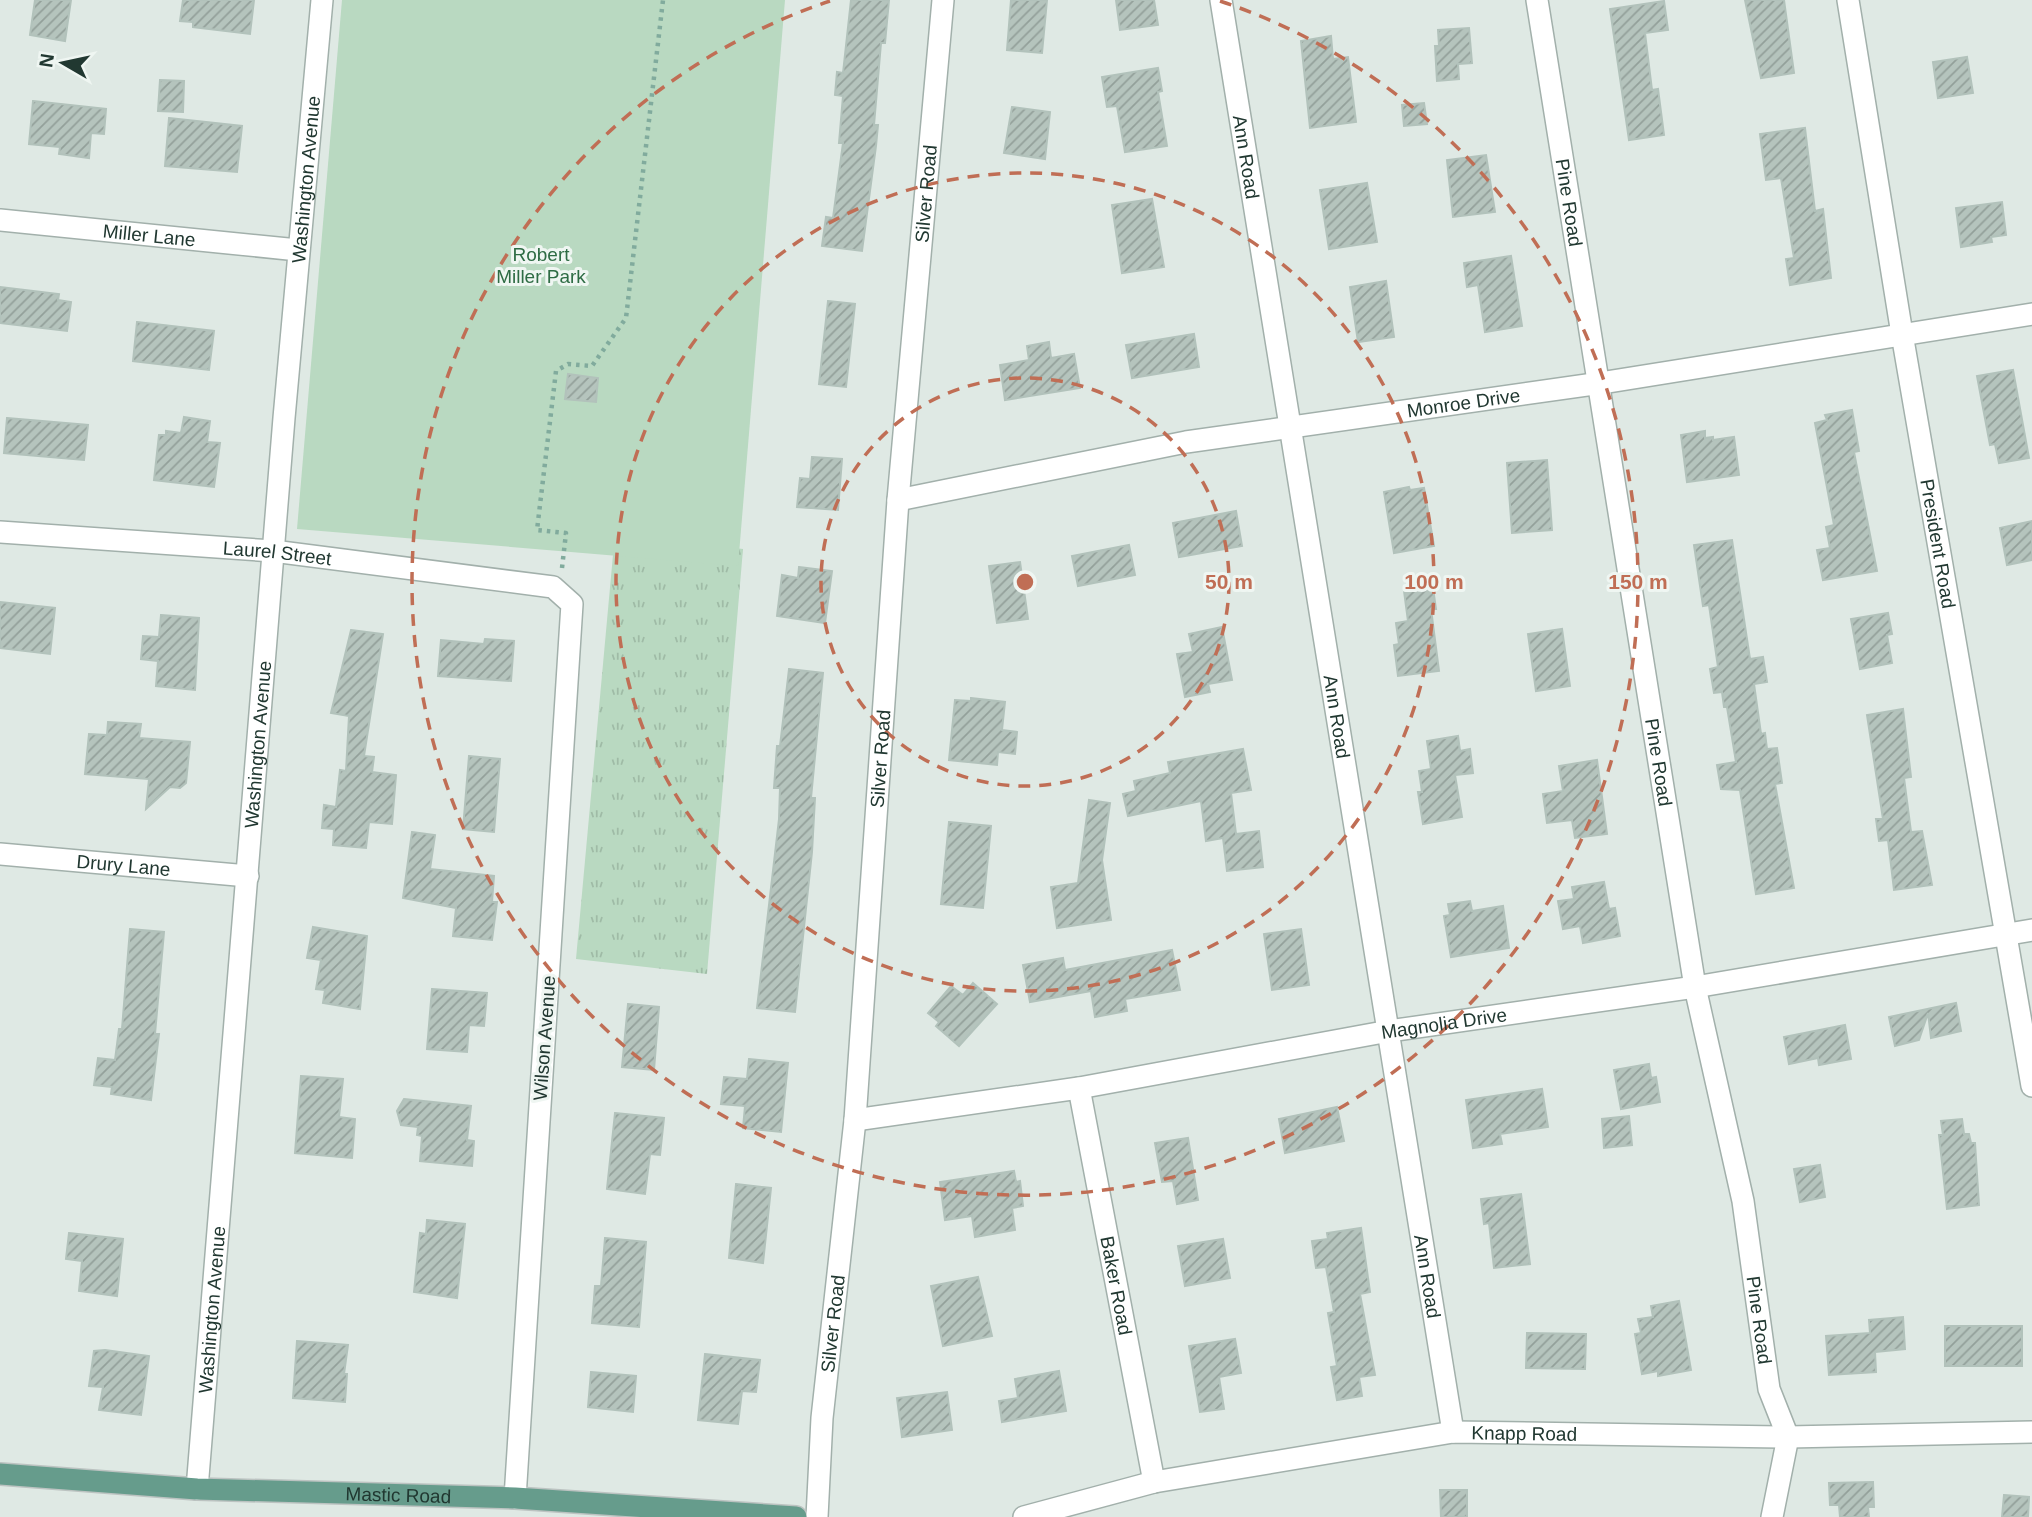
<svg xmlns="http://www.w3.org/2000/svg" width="2032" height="1517" font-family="Arial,sans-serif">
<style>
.grass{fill:url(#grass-tufts)}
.park{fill:#b9d9c1}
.building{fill:url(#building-hatch);stroke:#b2c2bb;stroke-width:2}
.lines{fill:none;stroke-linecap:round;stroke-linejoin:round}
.minor-casing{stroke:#a2b0ab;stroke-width:24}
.major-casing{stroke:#bcc3c1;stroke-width:24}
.path{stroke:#81ab9d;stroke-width:4.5;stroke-dasharray:3.5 5;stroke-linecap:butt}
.minor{stroke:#fff;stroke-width:21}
.major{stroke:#669c8c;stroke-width:21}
.ring{fill:none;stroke:#c06e55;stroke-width:3.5;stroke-dasharray:12 9}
.labels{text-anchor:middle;stroke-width:6;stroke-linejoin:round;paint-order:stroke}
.street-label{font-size:19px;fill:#213831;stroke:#eff6f2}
.park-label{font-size:19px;fill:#2e6c44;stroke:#eff6f2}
.centre{fill:#c06e55;stroke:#eff6f2;stroke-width:3.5}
.ring-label{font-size:21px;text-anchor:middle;font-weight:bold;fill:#c06e55;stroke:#eff6f2;stroke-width:6;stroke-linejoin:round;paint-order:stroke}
</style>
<defs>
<pattern id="grass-tufts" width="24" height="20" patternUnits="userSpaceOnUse" patternTransform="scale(1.75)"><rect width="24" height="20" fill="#b9d9c1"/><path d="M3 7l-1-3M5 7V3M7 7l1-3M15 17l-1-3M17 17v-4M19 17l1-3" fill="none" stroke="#9fbba6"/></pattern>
<pattern id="building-hatch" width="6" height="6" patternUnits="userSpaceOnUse" patternTransform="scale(1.75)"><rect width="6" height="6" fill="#b5c4bd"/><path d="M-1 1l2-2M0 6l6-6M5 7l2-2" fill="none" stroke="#93a09a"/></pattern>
</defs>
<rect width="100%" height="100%" fill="#dfe9e4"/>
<path class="grass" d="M 615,533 L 743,549 L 707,974 L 576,959 Z"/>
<path class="park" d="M 342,0 L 785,0 L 738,566 L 297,529 Z"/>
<path class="building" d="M 35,0 L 71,0 L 65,41 L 30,35 Z
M 183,0 L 254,0 L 250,34 L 193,27 L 193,22 L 180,21 Z
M 851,0 L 889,0 L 885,43 L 881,43 L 874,125 L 878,125 L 876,146 L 862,251 L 822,246 L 826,217 L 833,218 L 843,143 L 839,143 L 843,96 L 835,95 L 837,72 L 843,73 Z
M 1011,0 L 1047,0 L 1042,53 L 1007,50 Z
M 1116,0 L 1154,0 L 1158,25 L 1120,30 Z
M 1745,0 L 1784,0 L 1794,73 L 1761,78 Z
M 1664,1 L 1668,30 L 1645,33 L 1652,90 L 1658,89 L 1664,135 L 1629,140 L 1610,9 Z
M 1469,28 L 1472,63 L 1458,64 L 1459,79 L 1437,81 L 1435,46 L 1439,46 L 1438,30 Z
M 1331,36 L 1333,59 L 1348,57 L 1356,122 L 1310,128 L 1301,41 Z
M 1967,57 L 1973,93 L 1938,98 L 1933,62 Z
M 1158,68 L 1162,91 L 1158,92 L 1167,146 L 1125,152 L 1117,106 L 1107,107 L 1102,77 Z
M 160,80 L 184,81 L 183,112 L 158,111 Z
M 33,101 L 106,109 L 104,134 L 91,133 L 89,158 L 59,154 L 60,147 L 29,144 Z
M 1424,103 L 1427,124 L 1404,126 L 1402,105 Z
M 1012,107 L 1050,112 L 1045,159 L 1004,153 Z
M 169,118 L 242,126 L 237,172 L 165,166 Z
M 1805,128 L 1815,211 L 1823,209 L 1831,278 L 1790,285 L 1786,259 L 1794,258 L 1781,178 L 1766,180 L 1760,134 Z
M 1486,155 L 1495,212 L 1453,217 L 1447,160 Z
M 1367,183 L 1377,242 L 1329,249 L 1320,190 Z
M 1152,199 L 1164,267 L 1122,273 L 1112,205 Z
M 2002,202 L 2006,235 L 1991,237 L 1992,242 L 1961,247 L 1956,208 Z
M 1511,256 L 1522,326 L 1485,332 L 1478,285 L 1467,287 L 1464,263 Z
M 1386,281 L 1394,337 L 1358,342 L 1350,287 Z
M 0,287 L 59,294 L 58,300 L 71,302 L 67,331 L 0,323 Z
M 828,301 L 855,304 L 846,387 L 819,384 Z
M 137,322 L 214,331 L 209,370 L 133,361 Z
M 1194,334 L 1199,367 L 1132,378 L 1126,345 Z
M 1049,342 L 1051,358 L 1074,354 L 1080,388 L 1005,400 L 1000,365 L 1029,360 L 1027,346 Z
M 2013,370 L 2029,458 L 1999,463 L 1995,444 L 1990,445 L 1977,376 Z
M 568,374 L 598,378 L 596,402 L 565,399 Z
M 1852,410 L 1859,451 L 1854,452 L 1877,571 L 1823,580 L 1817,550 L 1830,548 L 1826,527 L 1834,525 L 1815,423 L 1827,420 L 1825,415 Z
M 184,417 L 210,421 L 207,442 L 220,443 L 214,487 L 154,480 L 159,435 L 166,435 L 166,431 L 181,433 Z
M 7,418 L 88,425 L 84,460 L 4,453 Z
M 1705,431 L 1705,438 L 1713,437 L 1713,440 L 1734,437 L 1739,475 L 1687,482 L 1681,435 Z
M 812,457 L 842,459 L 838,510 L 797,507 L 800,478 L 810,479 Z
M 1547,460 L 1552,530 L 1512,533 L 1507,463 Z
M 1409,487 L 1410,490 L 1424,488 L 1434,546 L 1394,553 L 1384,492 Z
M 1236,511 L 1242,546 L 1179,557 L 1173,523 Z
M 2032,521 L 2032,560 L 2007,565 L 2000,528 Z
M 1732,540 L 1750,659 L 1763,657 L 1767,682 L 1754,684 L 1761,734 L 1765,733 L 1767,749 L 1777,748 L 1782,783 L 1775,784 L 1794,888 L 1756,894 L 1740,790 L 1721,789 L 1717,765 L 1736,762 L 1727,707 L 1724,707 L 1722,692 L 1714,693 L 1710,669 L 1718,667 L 1709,605 L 1703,606 L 1694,545 Z
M 1129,545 L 1135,575 L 1078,586 L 1072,556 Z
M 1020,562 L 1028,619 L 997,623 L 989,566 Z
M 799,567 L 832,571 L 825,623 L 777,616 L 782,575 L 798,578 Z
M 1433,588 L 1436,609 L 1431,609 L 1439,671 L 1398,676 L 1394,645 L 1399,644 L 1396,623 L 1408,621 L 1404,591 Z
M 0,602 L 55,608 L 50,654 L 0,648 Z
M 1888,613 L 1892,634 L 1887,635 L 1892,663 L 1860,669 L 1851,619 Z
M 161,615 L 199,618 L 195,690 L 156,686 L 158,661 L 141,659 L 143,636 L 159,637 Z
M 1222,627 L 1232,680 L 1208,684 L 1210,692 L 1185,697 L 1177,654 L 1193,652 L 1189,634 Z
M 1562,629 L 1570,686 L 1536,691 L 1528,634 Z
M 351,630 L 383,634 L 364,756 L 374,757 L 372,772 L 396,775 L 392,824 L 369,822 L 366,848 L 333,845 L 334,829 L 322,828 L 324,805 L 336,807 L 340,770 L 346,771 L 349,716 L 331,713 Z
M 485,639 L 514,641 L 511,681 L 438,676 L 441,640 L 484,644 Z
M 789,669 L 823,673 L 811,798 L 815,798 L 812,852 L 795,1012 L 757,1008 L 779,819 L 780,788 L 774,788 L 777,746 L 780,746 Z
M 971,698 L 1005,702 L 1002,730 L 1017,732 L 1015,754 L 998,752 L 997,765 L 949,760 L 955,700 L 971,701 Z
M 1903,709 L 1911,777 L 1904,778 L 1911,832 L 1922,831 L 1932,885 L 1894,890 L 1888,840 L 1879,841 L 1876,819 L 1883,819 L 1867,715 Z
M 108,722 L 141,724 L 139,738 L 190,742 L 186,783 L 180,788 L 170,787 L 146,809 L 149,779 L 85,774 L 89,734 L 107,735 Z
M 1458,736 L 1460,751 L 1470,749 L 1473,773 L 1455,775 L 1462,817 L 1423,824 L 1418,792 L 1422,792 L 1419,771 L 1431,769 L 1427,741 Z
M 1243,749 L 1251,790 L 1231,793 L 1236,834 L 1259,831 L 1263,867 L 1227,871 L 1223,838 L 1206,841 L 1201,801 L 1128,816 L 1123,794 L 1136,791 L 1134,781 L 1170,773 L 1168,762 Z
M 469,756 L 500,759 L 494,832 L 463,829 Z
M 1597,760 L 1607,834 L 1575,838 L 1572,820 L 1547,823 L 1543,794 L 1563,791 L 1559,766 Z
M 1089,800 L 1110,803 L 1102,860 L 1111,920 L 1057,928 L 1051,887 L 1078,883 Z
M 949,822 L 991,826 L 983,908 L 941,904 Z
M 412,832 L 435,835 L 430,869 L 494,876 L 492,902 L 497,902 L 492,940 L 453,936 L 456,908 L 403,898 Z
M 1604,882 L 1609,909 L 1615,908 L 1620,936 L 1583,943 L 1580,926 L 1563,929 L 1558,901 L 1574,899 L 1572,887 Z
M 1470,901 L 1472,911 L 1503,906 L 1509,948 L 1451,957 L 1444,916 L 1450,915 L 1448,904 Z
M 313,927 L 367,936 L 360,1009 L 323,1003 L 325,990 L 316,989 L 321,960 L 307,958 Z
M 130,929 L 164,932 L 155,1034 L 159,1034 L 151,1100 L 111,1094 L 112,1087 L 94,1085 L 98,1058 L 115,1060 L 119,1029 L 122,1029 Z
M 1301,929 L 1309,985 L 1272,990 L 1264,934 Z
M 1172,950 L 1180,990 L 1125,999 L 1127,1011 L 1095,1017 L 1091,991 L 1030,1002 L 1023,965 L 1063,958 L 1065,970 Z
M 973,983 L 997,1004 L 959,1046 L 936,1026 L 939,1022 L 928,1013 L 951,986 L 963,995 Z
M 432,989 L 487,993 L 484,1026 L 469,1025 L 467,1052 L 427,1049 Z
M 1956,1003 L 1961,1031 L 1931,1038 L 1928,1013 L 1919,1040 L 1895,1046 L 1889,1017 Z
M 628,1004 L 659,1007 L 654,1070 L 622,1067 Z
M 1845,1025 L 1851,1059 L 1819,1065 L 1818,1058 L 1789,1064 L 1784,1037 Z
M 749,1059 L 788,1063 L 781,1132 L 743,1128 L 745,1106 L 721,1104 L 724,1077 L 747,1079 Z
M 1649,1064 L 1651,1078 L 1656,1077 L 1660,1102 L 1621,1109 L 1614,1070 Z
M 301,1076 L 343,1079 L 339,1117 L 355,1119 L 352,1158 L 295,1153 Z
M 1542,1089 L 1548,1127 L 1500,1134 L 1502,1144 L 1473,1148 L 1466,1100 Z
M 404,1099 L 471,1106 L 467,1140 L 474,1141 L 472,1166 L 420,1161 L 422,1136 L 417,1135 L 418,1127 L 401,1125 L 397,1111 Z
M 1337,1107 L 1344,1141 L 1285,1153 L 1279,1119 Z
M 615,1113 L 664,1118 L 660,1155 L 650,1154 L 645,1194 L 607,1189 Z
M 1629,1116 L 1632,1145 L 1604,1148 L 1602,1119 Z
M 1962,1119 L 1964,1134 L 1969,1134 L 1971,1143 L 1975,1143 L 1979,1205 L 1947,1209 L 1939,1135 L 1943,1135 L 1941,1121 Z
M 1188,1138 L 1198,1200 L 1177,1204 L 1173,1181 L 1162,1182 L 1155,1143 Z
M 1820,1165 L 1825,1197 L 1800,1202 L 1794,1169 Z
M 1014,1171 L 1016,1182 L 1020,1181 L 1023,1206 L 1012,1208 L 1015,1230 L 975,1237 L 972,1216 L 945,1220 L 940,1182 Z
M 736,1184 L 771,1188 L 763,1263 L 729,1258 Z
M 1521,1194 L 1530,1264 L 1494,1268 L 1489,1223 L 1484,1224 L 1481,1199 Z
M 427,1220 L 465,1224 L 457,1298 L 414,1292 L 420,1233 L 426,1234 Z
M 1361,1228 L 1370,1292 L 1360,1294 L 1375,1375 L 1359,1377 L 1362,1396 L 1337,1400 L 1331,1367 L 1337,1366 L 1328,1313 L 1334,1312 L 1326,1267 L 1316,1268 L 1312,1241 L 1328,1239 L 1327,1233 Z
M 69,1233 L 123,1239 L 117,1296 L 79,1291 L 82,1261 L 66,1259 Z
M 605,1238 L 646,1242 L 639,1327 L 592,1323 L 595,1286 L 601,1286 Z
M 1223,1239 L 1230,1278 L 1185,1286 L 1178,1246 Z
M 978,1277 L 992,1336 L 943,1346 L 931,1286 Z
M 1679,1301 L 1691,1370 L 1658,1376 L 1658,1371 L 1642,1374 L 1635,1334 L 1641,1333 L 1638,1319 L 1653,1317 L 1651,1306 Z
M 1903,1317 L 1905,1349 L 1875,1352 L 1876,1372 L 1829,1375 L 1826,1336 L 1870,1333 L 1869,1320 Z
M 1945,1326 L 2022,1326 L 2022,1366 L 1945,1366 Z
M 1527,1333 L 1586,1334 L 1585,1369 L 1526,1368 Z
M 1235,1339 L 1241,1373 L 1219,1377 L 1224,1409 L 1200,1412 L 1189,1346 Z
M 297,1341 L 348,1345 L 344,1374 L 347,1374 L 345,1402 L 293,1398 Z
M 105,1350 L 149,1356 L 141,1415 L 99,1410 L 103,1387 L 89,1386 L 94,1351 Z
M 705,1354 L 760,1360 L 756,1392 L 742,1391 L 738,1424 L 698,1420 Z
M 1059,1371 L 1066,1411 L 1002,1422 L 999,1401 L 1018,1398 L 1015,1379 Z
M 591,1372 L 636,1376 L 633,1412 L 588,1407 Z
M 947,1392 L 952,1430 L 902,1437 L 897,1398 Z
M 1873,1482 L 1874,1507 L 1868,1507 L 1869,1517 L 1840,1517 L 1839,1505 L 1830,1505 L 1829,1483 Z
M 1440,1490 L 1467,1490 L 1467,1517 L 1441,1517 Z
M 2004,1495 L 2029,1497 L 2028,1517 L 2002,1517 Z"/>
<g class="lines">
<g class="minor-casing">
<g id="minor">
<path id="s1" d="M 1221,0 L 1453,1432"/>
<path id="s2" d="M 1537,0 L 1695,987 L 1743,1201 L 1769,1389 L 1788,1437 L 1772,1517"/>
<path id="s3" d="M 1848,0 L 1902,334 L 2032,1086"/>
<path id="s4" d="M 0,220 L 298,250"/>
<path id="s5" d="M 898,500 L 1186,442 L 1601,383 L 2032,314"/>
<path id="s6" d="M 0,532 L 273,551 L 553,587 L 572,604 L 515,1498"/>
<path id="s7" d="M 0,854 L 248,876"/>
<path id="s8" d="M 1079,1088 L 1154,1482"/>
<path id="s9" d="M 855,1120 L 1079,1088 L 1389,1031 L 1695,987 L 2032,930"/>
<path id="s10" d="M 197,1489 L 284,418 L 322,0"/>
<path id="s11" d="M 817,1517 L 822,1418 L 855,1120 L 898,500 L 943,0"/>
<path id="s12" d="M 1024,1517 L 1154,1482 L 1453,1432 L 1788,1437 L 2032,1432"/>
</g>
</g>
<g class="major-casing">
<g id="major">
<path id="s13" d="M 0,1474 L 197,1489 L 515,1498 L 796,1517"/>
</g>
</g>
<path class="path" d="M 562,568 L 566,533 L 537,530 L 556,371 L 568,364 L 592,366 L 626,318 L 663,0"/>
<use href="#minor" class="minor"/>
<use href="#major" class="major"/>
</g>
<g class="ring">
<circle cx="1025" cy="582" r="204"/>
<circle cx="1025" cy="582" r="409"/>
<path d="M1220 1A613 613 0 1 1 830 1"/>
</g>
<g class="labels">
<g class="street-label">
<text dy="7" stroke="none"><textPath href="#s1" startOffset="159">Ann Road</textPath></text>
<text dy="7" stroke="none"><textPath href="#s10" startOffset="1314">Washington Avenue</textPath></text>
<text dy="7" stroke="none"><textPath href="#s11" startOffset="1328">Silver Road</textPath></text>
<text dy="7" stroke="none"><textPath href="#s2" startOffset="205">Pine Road</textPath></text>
<text dy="7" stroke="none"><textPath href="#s4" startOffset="150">Miller Lane</textPath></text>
<text dy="7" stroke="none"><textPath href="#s5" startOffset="574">Monroe Drive</textPath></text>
<text dy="7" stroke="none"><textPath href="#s3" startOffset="551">President Road</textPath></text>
<text dy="7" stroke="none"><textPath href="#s6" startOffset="278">Laurel Street</textPath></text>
<text dy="7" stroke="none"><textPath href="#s1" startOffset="726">Ann Road</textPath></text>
<text dy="7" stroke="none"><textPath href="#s10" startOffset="747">Washington Avenue</textPath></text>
<text dy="7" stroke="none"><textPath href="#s11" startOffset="761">Silver Road</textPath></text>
<text dy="7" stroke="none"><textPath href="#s2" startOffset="772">Pine Road</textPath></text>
<text dy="7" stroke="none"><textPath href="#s7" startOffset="124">Drury Lane</textPath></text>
<text dy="7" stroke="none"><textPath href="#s9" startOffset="597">Magnolia Drive</textPath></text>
<text transform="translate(544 1038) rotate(-86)" y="7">Wilson Avenue</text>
<text dy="7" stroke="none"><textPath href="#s1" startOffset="1293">Ann Road</textPath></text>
<text dy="7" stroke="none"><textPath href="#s8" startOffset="201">Baker Road</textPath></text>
<text dy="7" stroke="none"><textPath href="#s10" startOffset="180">Washington Avenue</textPath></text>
<text dy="7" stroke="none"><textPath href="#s2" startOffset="1339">Pine Road</textPath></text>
<text dy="7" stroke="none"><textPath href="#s11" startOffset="194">Silver Road</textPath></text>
<text dy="7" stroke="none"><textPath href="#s12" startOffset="509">Knapp Road</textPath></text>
<text dy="7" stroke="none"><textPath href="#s13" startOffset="399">Mastic Road</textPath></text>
</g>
<g class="park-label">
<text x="541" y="261">Robert<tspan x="541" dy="22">Miller Park</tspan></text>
</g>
</g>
<circle cx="1025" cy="582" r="10" class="centre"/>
<g class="ring-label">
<text x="1229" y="589">50 m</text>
<text x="1434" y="589">100 m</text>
<text x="1638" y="589">150 m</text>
</g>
<g transform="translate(63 63) rotate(279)" stroke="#eff6f2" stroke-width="5" paint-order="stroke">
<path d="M0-5L12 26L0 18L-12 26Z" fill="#213831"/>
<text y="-10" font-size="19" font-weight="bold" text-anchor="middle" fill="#213831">N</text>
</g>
</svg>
